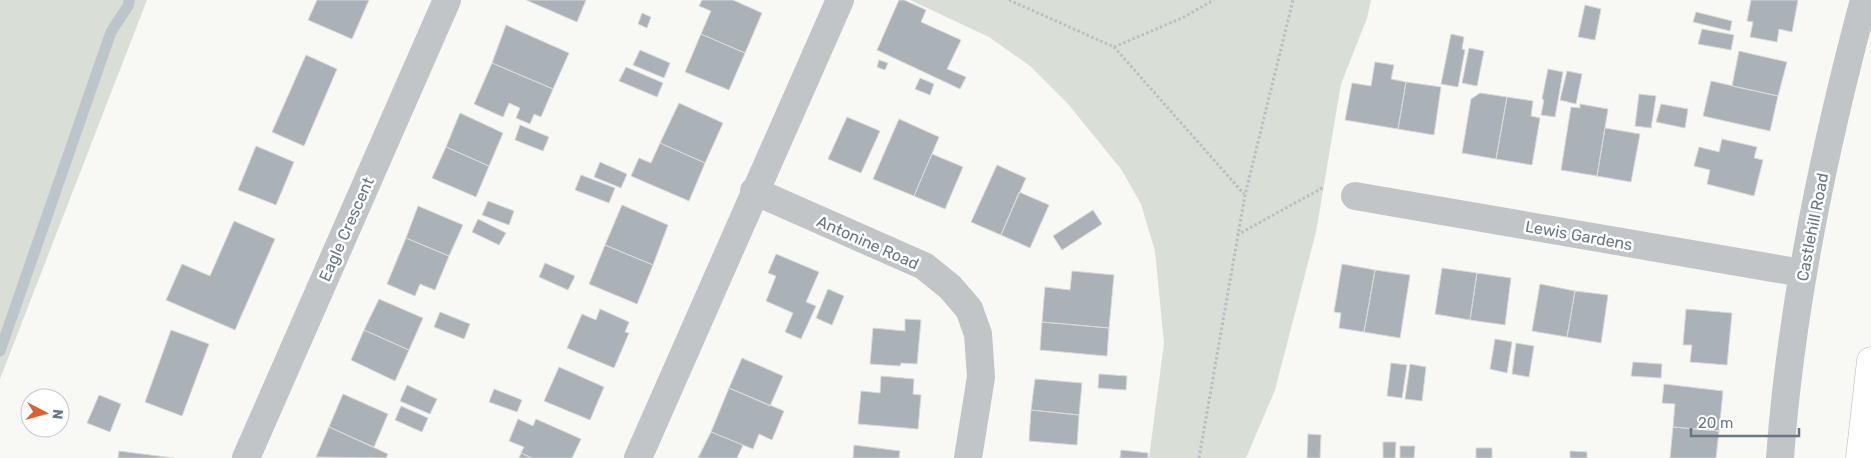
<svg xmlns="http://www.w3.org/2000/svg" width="1871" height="458" font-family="Rubik,sans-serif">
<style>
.green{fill:#d9ded6}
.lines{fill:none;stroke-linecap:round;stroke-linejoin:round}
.stream{stroke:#bbc5ca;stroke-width:11}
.building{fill:#aab1b7;stroke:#d9d9d7}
.major-casing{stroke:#b6babe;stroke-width:29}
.path{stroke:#bbbec0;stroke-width:3;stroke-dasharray:2.5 2.5;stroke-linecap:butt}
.minor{stroke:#c1c5c8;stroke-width:28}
.major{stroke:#fff;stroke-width:28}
.labels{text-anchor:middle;stroke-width:5;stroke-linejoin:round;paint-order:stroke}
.street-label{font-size:16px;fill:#687785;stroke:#fff}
</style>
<rect width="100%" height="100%" fill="#f8f8f5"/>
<path class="green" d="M 0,0 L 147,0 L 0,379 Z
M 910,0 L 1371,0 L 1367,18 L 1341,84 L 1316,232 L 1275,390 L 1246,458 L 1149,458 L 1164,343 L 1155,251 L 1141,204 L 1121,169 L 1068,104 L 1030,66 L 989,37 Z"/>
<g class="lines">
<path class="stream" d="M 0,351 L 111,32 L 128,6 L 129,0"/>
</g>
<path class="building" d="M 317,0 L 369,0 L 352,39 L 308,20 Z
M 526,0 L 586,0 L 577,22 Z
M 702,0 L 733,0 L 762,13 L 745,53 L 701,34 L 711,11 L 699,6 Z
M 899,0 L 904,0 L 926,10 L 921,22 L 961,40 L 947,69 L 966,77 L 960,89 L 877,50 Z
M 1751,0 L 1798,0 L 1792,32 L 1779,29 L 1777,42 L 1750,37 L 1753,22 L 1747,21 Z
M 1585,5 L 1601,9 L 1595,40 L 1578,37 Z
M 1696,12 L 1732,21 L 1730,31 L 1693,22 Z
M 642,13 L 651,17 L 647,28 L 638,24 Z
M 506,25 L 569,53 L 553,89 L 492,63 Z
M 1702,29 L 1734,35 L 1731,50 L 1698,44 Z
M 701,34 L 745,53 L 729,90 L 685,72 Z
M 1451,34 L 1464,37 L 1462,49 L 1465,50 L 1458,87 L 1441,84 Z
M 1469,48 L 1484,51 L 1477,86 L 1462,83 Z
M 640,50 L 670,63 L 664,78 L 633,65 Z
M 1739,51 L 1787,62 L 1778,96 L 1732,86 Z
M 306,55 L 337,69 L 304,146 L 272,132 Z
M 879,60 L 888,63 L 885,70 L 877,67 Z
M 1375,62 L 1394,65 L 1391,79 L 1406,82 L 1398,129 L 1345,120 L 1352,83 L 1371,86 Z
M 492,63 L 553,89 L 541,117 L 534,114 L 530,124 L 516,118 L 520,108 L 509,103 L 503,117 L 474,104 Z
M 626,67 L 663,83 L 657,97 L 619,81 Z
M 1548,69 L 1563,72 L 1555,117 L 1541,115 L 1544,100 L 1542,99 Z
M 1567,71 L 1582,74 L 1576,104 L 1560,100 Z
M 920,78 L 934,84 L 930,95 L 915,89 Z
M 1711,81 L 1778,96 L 1770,131 L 1703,116 Z
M 1406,82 L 1441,87 L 1434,135 L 1398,129 Z
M 1480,93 L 1507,97 L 1496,159 L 1462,153 L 1471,99 Z
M 1639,94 L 1656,96 L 1651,128 L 1635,126 Z
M 1507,97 L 1533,101 L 1531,116 L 1540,118 L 1532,165 L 1496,159 Z
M 679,103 L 723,123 L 705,163 L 660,143 Z
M 1580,104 L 1608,109 L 1597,176 L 1561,170 L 1571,107 L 1580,108 Z
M 1661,104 L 1688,109 L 1685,128 L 1656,122 Z
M 460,113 L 503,133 L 489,166 L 446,147 Z
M 847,117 L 880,131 L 861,173 L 828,159 Z
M 899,119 L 939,137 L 914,196 L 873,179 Z
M 520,125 L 549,137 L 543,151 L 515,140 Z
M 1605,128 L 1640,134 L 1631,182 L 1597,176 Z
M 1722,139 L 1757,147 L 1754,158 L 1763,160 L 1754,196 L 1707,184 L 1710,170 L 1694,166 L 1699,147 L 1719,152 Z
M 660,143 L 705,163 L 689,201 L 631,176 L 639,158 L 651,163 Z
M 256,146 L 294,162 L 276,205 L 238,190 Z
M 446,147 L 489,166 L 476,197 L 432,178 Z
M 932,154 L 963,167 L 945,209 L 914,196 Z
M 600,162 L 627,174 L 621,188 L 594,177 Z
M 997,165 L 1026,178 L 1001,235 L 971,222 Z
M 581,175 L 615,188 L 609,203 L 575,190 Z
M 1019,192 L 1049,205 L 1030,248 L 1001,235 Z
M 488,201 L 514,211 L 509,225 L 482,215 Z
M 622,205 L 668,225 L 653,265 L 605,245 Z
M 418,206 L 463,225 L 449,256 L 406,238 Z
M 1093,210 L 1102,224 L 1062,250 L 1053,236 Z
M 478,219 L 506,233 L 499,245 L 472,232 Z
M 234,221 L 275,239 L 235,330 L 166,300 L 182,264 L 210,276 Z
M 406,238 L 449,256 L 435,290 L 420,284 L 415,296 L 387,284 Z
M 605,245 L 653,265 L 637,304 L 589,284 Z
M 776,254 L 819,272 L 806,302 L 816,306 L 801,339 L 785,332 L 793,313 L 766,301 L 776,276 L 768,273 Z
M 545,263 L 575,276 L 568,290 L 539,277 Z
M 1342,264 L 1375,270 L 1364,332 L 1339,328 L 1341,313 L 1334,312 Z
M 1442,268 L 1477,273 L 1470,320 L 1435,314 Z
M 1375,270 L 1410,275 L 1400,338 L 1364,332 Z
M 1072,271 L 1114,275 L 1109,328 L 1042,322 L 1045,287 L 1070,290 Z
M 1477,273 L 1511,278 L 1505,325 L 1470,320 Z
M 1540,284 L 1575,291 L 1567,337 L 1532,331 Z
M 828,289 L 844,296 L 832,325 L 816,318 Z
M 1575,291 L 1608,295 L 1601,343 L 1567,337 Z
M 379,299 L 423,318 L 409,350 L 364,330 Z
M 600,309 L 629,322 L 625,332 L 629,333 L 614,368 L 567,348 L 582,314 L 596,320 Z
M 1686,309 L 1732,313 L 1727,365 L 1690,362 L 1692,345 L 1683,345 Z
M 440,312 L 470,324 L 464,339 L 434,327 Z
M 905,319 L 921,320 L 917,364 L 901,363 L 900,366 L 870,364 L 873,328 L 905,331 Z
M 1042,322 L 1109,328 L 1107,356 L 1040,350 Z
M 171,330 L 209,344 L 182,416 L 145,402 Z
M 364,330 L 409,350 L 395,381 L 351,360 Z
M 1495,339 L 1512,342 L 1507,373 L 1490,369 Z
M 1516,343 L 1534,346 L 1529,377 L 1512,374 Z
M 742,358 L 783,376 L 770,406 L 729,388 Z
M 1633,362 L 1662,364 L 1661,378 L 1631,376 Z
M 1391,363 L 1407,365 L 1402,398 L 1387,396 Z
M 1410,364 L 1426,367 L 1422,401 L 1405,399 Z
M 559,367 L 604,387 L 590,420 L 544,401 Z
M 1099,374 L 1127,376 L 1126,390 L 1098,388 Z
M 881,376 L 914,379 L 913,394 L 921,395 L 918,429 L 858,424 L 861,391 L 880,393 Z
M 1035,379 L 1082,383 L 1079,415 L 1031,410 Z
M 1664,384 L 1723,391 L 1719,431 L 1673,427 L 1675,404 L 1662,403 Z
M 407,385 L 437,399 L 430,414 L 400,401 Z
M 729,388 L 784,411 L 772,440 L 759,434 L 753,449 L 711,432 Z
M 494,389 L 522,400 L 517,412 L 489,402 Z
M 343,394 L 388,414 L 374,447 L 329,427 Z
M 99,395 L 121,404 L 110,432 L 87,423 Z
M 401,406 L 428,418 L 422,432 L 395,420 Z
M 1031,410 L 1079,415 L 1077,445 L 1029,441 Z
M 518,419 L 533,426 L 536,419 L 581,439 L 572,458 L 532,458 L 521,453 L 524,447 L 509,441 Z
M 329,427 L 388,454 L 386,458 L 316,457 Z
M 1673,427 L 1719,431 L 1716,458 L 1670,458 Z
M 711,432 L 743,445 L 737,458 L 698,458 Z
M 1308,434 L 1321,435 L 1320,458 L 1307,458 Z
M 1383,442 L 1396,442 L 1395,458 L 1383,458 Z
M 854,445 L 900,451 L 899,458 L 853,458 Z
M 1400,446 L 1415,446 L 1414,458 L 1400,458 Z
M 1476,448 L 1492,448 L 1492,458 L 1476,458 Z
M 1121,450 L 1148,453 L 1148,458 L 1120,458 Z
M 119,451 L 174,458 L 118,458 Z
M 1570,451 L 1587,452 L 1587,458 L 1570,458 Z
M 521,453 L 532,458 L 519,458 Z"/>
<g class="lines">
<g class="major-casing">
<path id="major" d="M 1860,458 L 1871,361"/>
</g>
<path class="path" d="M 1009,0 L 1114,47 L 1244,194
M 1114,47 L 1182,18 L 1214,0
M 1237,235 L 1324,187
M 1199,458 L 1245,195 L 1293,0"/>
<path class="minor" d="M 754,191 L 924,266 L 950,287 L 969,309 L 978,334 L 981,377 L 968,458
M 1355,196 L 1802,273
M 246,458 L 447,0
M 638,458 L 840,0
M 1780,458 C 1791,304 1824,149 1864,0"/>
<use href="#major" class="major"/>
</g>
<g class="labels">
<g class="street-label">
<text transform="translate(1812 227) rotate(-79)" y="6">Castlehill Road</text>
<text transform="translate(346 229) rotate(-66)" y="6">Eagle Crescent</text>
<text transform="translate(1579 235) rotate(10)" y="6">Lewis Gardens</text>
<text transform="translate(868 242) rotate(24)" y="6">Antonine Road</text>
</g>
</g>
<g transform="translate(45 413) rotate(96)"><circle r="24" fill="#ffffff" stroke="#c3c9ce"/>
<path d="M0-4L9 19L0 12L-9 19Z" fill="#dc6031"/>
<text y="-8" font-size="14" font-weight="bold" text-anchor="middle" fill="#687785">N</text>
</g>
<path d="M1691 428v8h108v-8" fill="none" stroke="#687785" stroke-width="2.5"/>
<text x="1698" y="428" font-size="15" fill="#687785" stroke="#ffffff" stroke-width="4" paint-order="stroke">20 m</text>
</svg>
